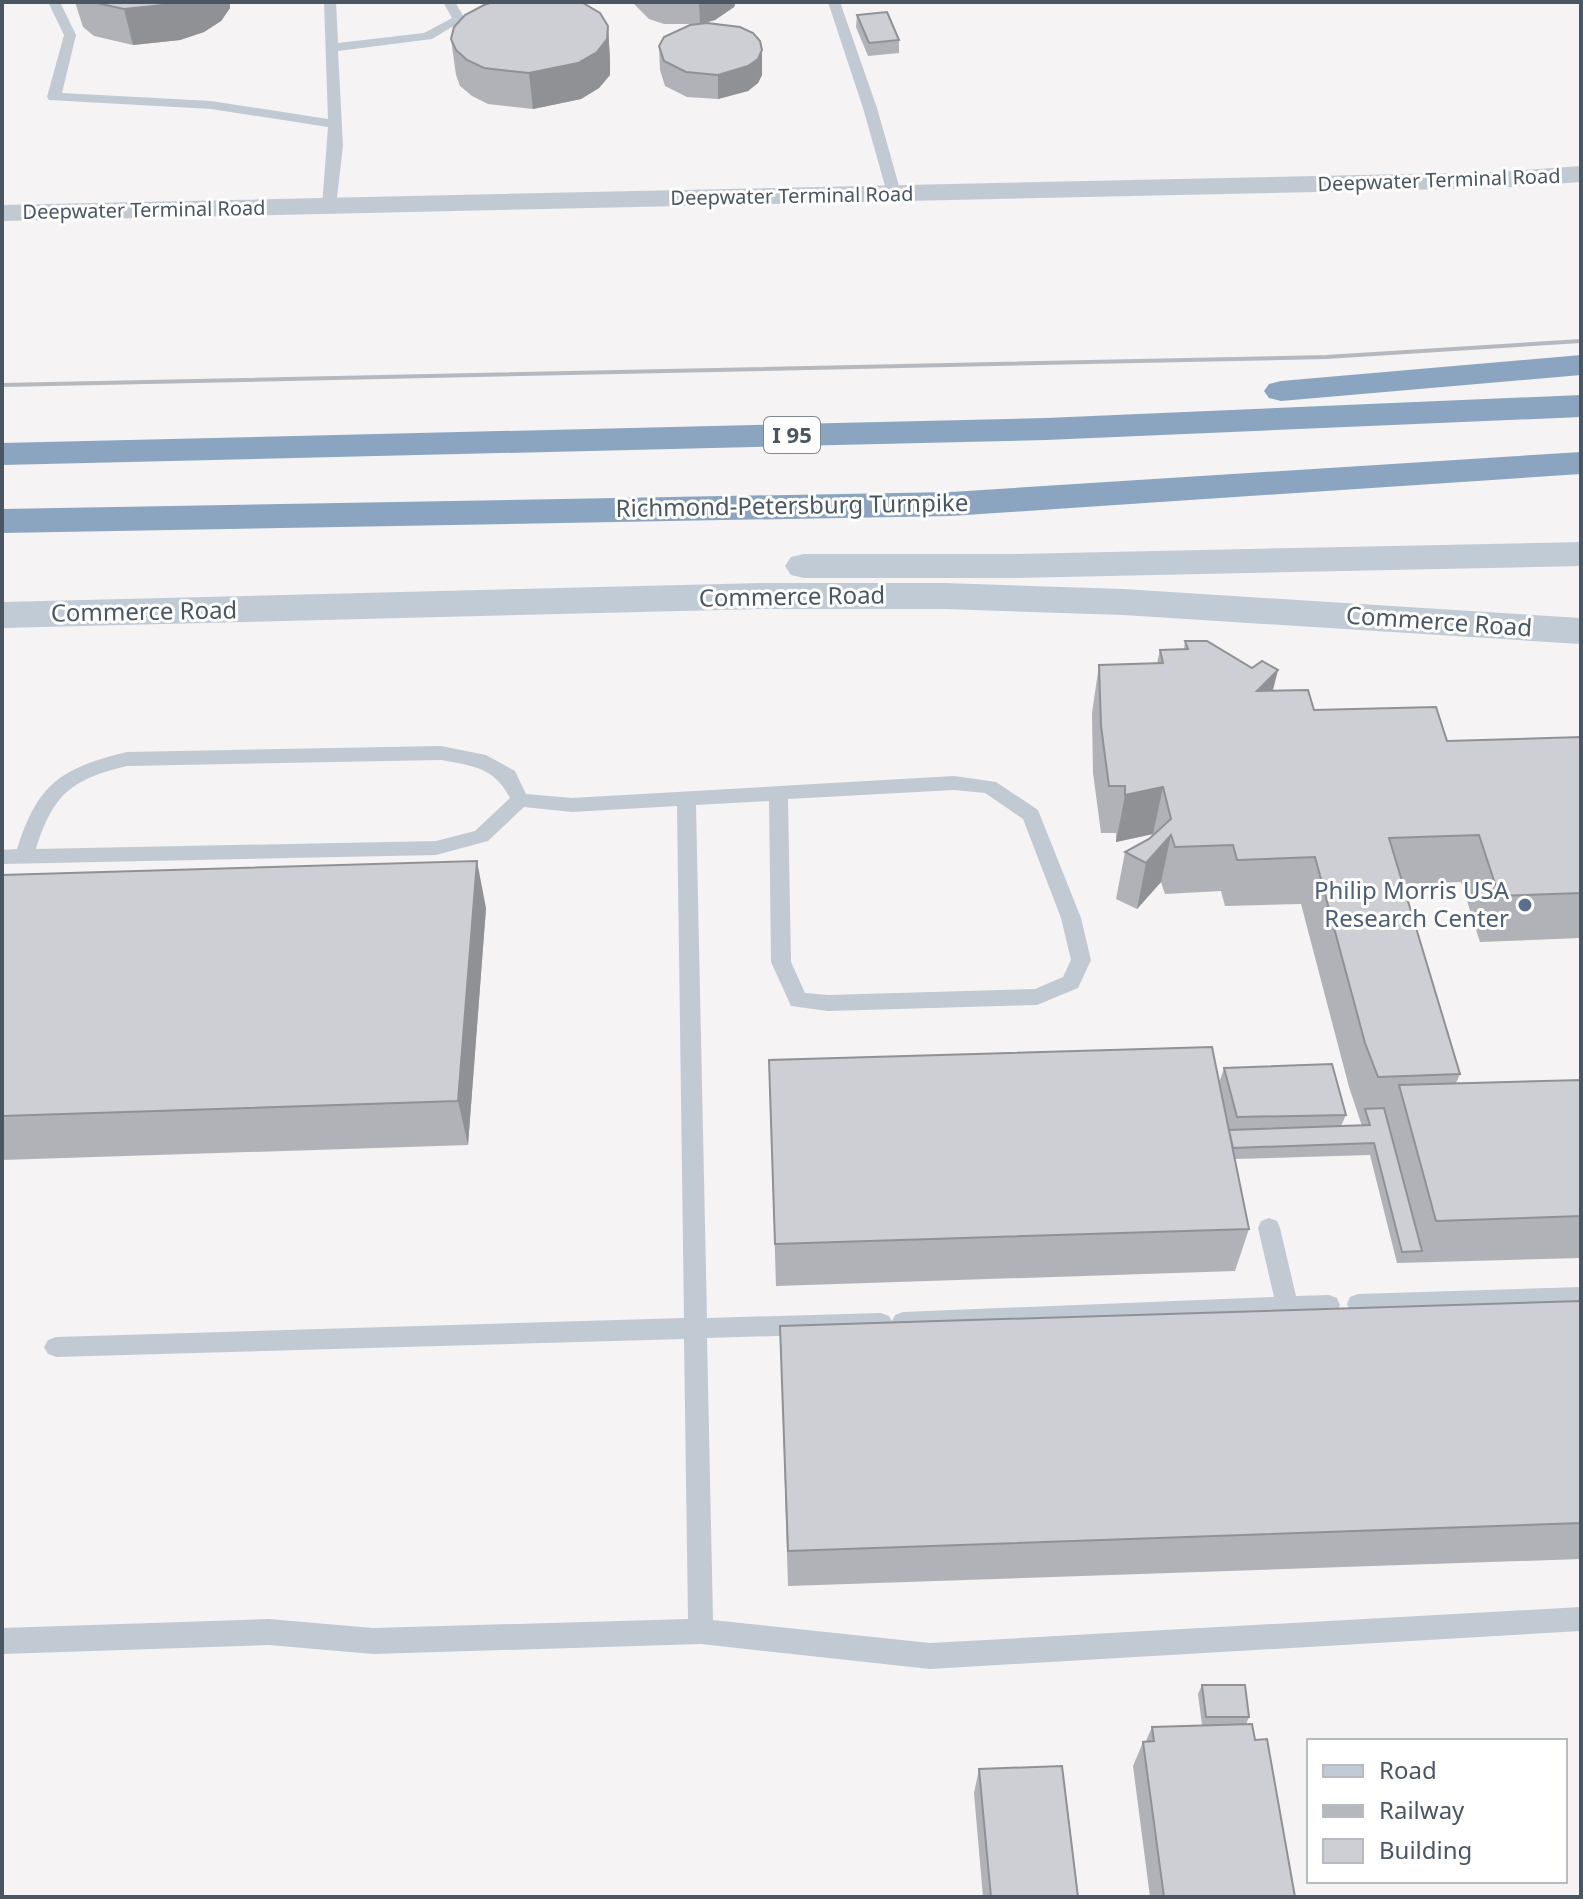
<svg xmlns="http://www.w3.org/2000/svg" width="1583" height="1899" font-family="'Noto Sans',sans-serif">
<style>
.lines{fill:none;stroke-linecap:round;stroke-linejoin:round}
.service{fill:#c1cad2;fill-rule:evenodd}
.minor{fill:#c1cad2;fill-rule:evenodd}
.secondary{fill:#c1cbd6;fill-rule:evenodd}
.motorway{fill:#8ba5c1;fill-rule:evenodd}
.rail{stroke:#b5b8bd;stroke-width:4}
.wall{fill:#b0b2b7}
.shaded-wall{fill:#909195}
.building{fill:#cdcfd5;stroke:#909195;stroke-width:2}
.service-dot{fill:#5c6f8a;stroke:#fff;stroke-width:3}
.labels{text-anchor:middle;stroke-width:6;stroke-linejoin:round;paint-order:stroke}
.far-street-label{font-size:20px;fill:#4a5661;stroke:#fff}
.shield{fill:#fff;stroke:#808990;stroke-width:2}
.shield-label{font-size:22px;font-weight:bold;fill:#4a5661}
.street-label{font-size:24px;fill:#4a5661;stroke:#fff}
.service-label{font-size:24px;fill:#4e5e75;stroke:#fff;text-anchor:end}
</style>
<rect width="100%" height="100%" fill="#f5f3f3"/>
<g class="lines">
<path class="service" d="M 48,2 L 60,2 L 76,35 L 62,93 L 211,101 L 328,119 L 324,2 L 336,2 L 338,43 L 424,33 L 452,18 L 443,2 L 455,2 L 465,19 L 432,39 L 338,51 L 343,146 L 336,206 L 329,210 L 322,206 L 328,127 L 211,109 L 49,100 L 47,97 L 64,35 Z
M 828,2 L 840,2 L 877,108 L 901,193 L 899,196 L 887,193 L 863,108 Z
M 441,746 L 486,755 L 515,771 L 526,794 L 572,798 L 954,776 L 996,782 L 1038,810 L 1081,918 L 1091,960 L 1078,988 L 1037,1005 L 828,1011 L 791,1006 L 771,962 L 769,801 L 696,805 L 707,1318 L 881,1313 L 889,1316 L 892,1321 L 895,1315 L 903,1312 L 1274,1297 L 1258,1228 L 1261,1221 L 1269,1218 L 1277,1221 L 1280,1228 L 1296,1296 L 1329,1295 L 1337,1298 L 1340,1305 L 1337,1312 L 1329,1315 L 903,1332 L 895,1329 L 892,1324 L 889,1330 L 881,1333 L 707,1338 L 713,1620 L 930,1643 L 1581,1607 L 1581,1631 L 930,1669 L 701,1644 L 373,1654 L 269,1645 L 2,1654 L 2,1628 L 269,1619 L 373,1628 L 688,1619 L 684,1339 L 56,1357 L 48,1354 L 44,1347 L 48,1340 L 56,1337 L 684,1318 L 677,806 L 572,812 L 524,807 L 488,841 L 436,855 L 2,864 L 2,850 L 17,849 C 38,783 61,768 127,752 ZM 441,760 C 473,766 494,767 510,798 L 475,831 L 436,841 L 36,849 C 53,794 72,779 127,766 ZM 954,790 L 985,793 L 1023,819 L 1061,918 L 1071,960 L 1063,977 L 1035,989 L 828,995 L 805,993 L 791,962 L 788,799 Z
M 1581,1287 L 1581,1307 L 1358,1314 L 1350,1311 L 1347,1304 L 1350,1297 L 1358,1294 Z"/>
<path class="minor" d="M 1581,166 L 1581,182 L 1496,188 L 2,221 L 2,205 L 1496,172 Z"/>
<path class="secondary" d="M 1581,542 L 1581,566 L 1013,578 L 804,578 L 791,575 L 785,566 L 791,557 L 804,554 L 1013,554 Z
M 762,583 L 945,583 L 1123,589 L 1581,618 L 1581,644 L 1123,615 L 945,609 L 762,609 L 2,628 L 2,602 Z"/>
<path class="motorway" d="M 1581,355 L 1581,375 L 1281,401 L 1269,398 L 1264,391 L 1269,384 L 1281,381 Z
M 1581,395 L 1581,417 L 1046,440 L 2,465 L 2,443 L 1046,418 Z
M 1581,452 L 1581,474 L 951,516 L 2,533 L 2,509 L 951,492 Z"/>
<path class="rail" d="M 2,385 L 1326,357 L 1581,341"/>
</g>
<path class="wall" d="M 75,2 L 230,2 L 230,8 L 221,21 L 204,32 L 180,40 L 133,45 L 94,36 L 83,27 Z
M 634,2 L 736,2 L 734,7 L 715,20 L 701,24 L 762,50 L 762,75 L 758,83 L 748,91 L 718,99 L 687,97 L 665,86 L 660,70 L 659,46 L 698,24 L 664,24 L 649,19 L 634,4 Z
M 857,15 L 899,40 L 899,53 L 868,56 L 856,27 Z
M 608,26 L 610,61 L 610,75 L 599,88 L 581,99 L 533,109 L 488,104 L 472,96 L 460,86 L 456,75 L 451,39 Z
M 1185,641 L 1252,668 L 1278,670 L 1272,690 L 1314,710 L 1447,741 L 1581,737 L 1581,938 L 1480,942 L 1461,882 L 1403,884 L 1460,1074 L 1456,1083 L 1581,1080 L 1581,1258 L 1397,1263 L 1370,1155 L 1235,1159 L 1249,1229 L 1235,1271 L 776,1286 L 769,1060 L 1219,1083 L 1224,1068 L 1346,1115 L 1341,1126 L 1362,1126 L 1349,1087 L 1301,904 L 1225,906 L 1221,891 L 1165,894 L 1161,882 L 1137,909 L 1116,899 L 1125,852 L 1149,839 L 1153,834 L 1116,842 L 1116,833 L 1101,833 L 1093,773 L 1092,713 L 1099,665 L 1157,663 L 1160,650 L 1184,649 Z
M 2,875 L 486,908 L 468,1145 L 2,1160 Z
M 1581,1301 L 1581,1559 L 788,1586 L 780,1326 Z
M 1202,1685 L 1249,1717 L 1246,1724 L 1295,1897 L 1150,1897 L 1133,1766 L 1143,1742 L 1146,1741 L 1152,1727 L 1202,1725 L 1198,1694 Z
M 979,1769 L 1078,1897 L 983,1897 L 974,1793 Z"/>
<path class="shaded-wall" d="M 179,2 L 230,2 L 230,8 L 221,21 L 204,32 L 180,40 L 133,45 L 124,9 Z
M 699,2 L 736,2 L 734,7 L 715,20 L 700,24 Z
M 608,26 L 610,61 L 610,75 L 599,88 L 581,99 L 533,109 L 529,73 Z
M 762,50 L 762,75 L 758,83 L 748,91 L 718,99 L 718,75 Z
M 1278,670 L 1266,718 L 1257,691 Z
M 1163,787 L 1153,834 L 1116,842 L 1125,795 Z
M 1171,835 L 1161,882 L 1137,909 L 1146,863 Z
M 477,861 L 486,908 L 468,1145 L 458,1101 Z"/>
<path class="building" d="M 92,2 L 179,2 L 172,4 L 124,9 Z
M 493,2 L 574,2 L 583,3 L 600,13 L 608,26 L 607,39 L 597,52 L 578,63 L 529,73 L 484,68 L 467,60 L 456,50 L 451,39 L 454,27 L 465,15 L 484,5 Z
M 887,12 L 899,40 L 869,43 L 857,15 Z
M 707,23 L 740,27 L 753,33 L 760,41 L 762,50 L 758,59 L 748,66 L 718,75 L 686,72 L 664,61 L 659,46 L 664,37 L 690,25 Z
M 1185,641 L 1207,641 L 1252,668 L 1262,661 L 1278,670 L 1257,691 L 1308,690 L 1314,710 L 1436,707 L 1447,741 L 1581,737 L 1581,893 L 1499,896 L 1479,835 L 1389,838 L 1460,1074 L 1378,1077 L 1365,1043 L 1315,857 L 1237,860 L 1233,845 L 1175,847 L 1171,835 L 1146,863 L 1125,852 L 1149,839 L 1171,819 L 1163,787 L 1125,795 L 1125,786 L 1109,786 L 1101,726 L 1099,665 L 1163,663 L 1160,650 L 1188,649 Z
M 477,861 L 458,1101 L 2,1116 L 2,875 Z
M 1212,1047 L 1249,1229 L 775,1244 L 769,1060 Z
M 1332,1064 L 1346,1115 L 1237,1117 L 1224,1068 Z
M 1581,1080 L 1581,1216 L 1436,1221 L 1399,1085 Z
M 1384,1108 L 1422,1251 L 1402,1252 L 1374,1143 L 1233,1148 L 1229,1130 L 1370,1125 L 1365,1109 Z
M 1581,1301 L 1581,1523 L 788,1551 L 780,1326 Z
M 1202,1685 L 1245,1685 L 1249,1717 L 1206,1717 Z
M 1252,1724 L 1255,1740 L 1267,1739 L 1295,1897 L 1164,1897 L 1143,1742 L 1154,1741 L 1152,1727 Z
M 1062,1766 L 1078,1897 L 991,1897 L 979,1769 Z"/>
<circle class="service-dot" cx="1525" cy="905" r="8"/>
<g class="labels">
<g class="far-street-label">
<text transform="translate(1439 180) rotate(-2)" y="7">Deepwater Terminal Road</text>
<text transform="translate(792 196) rotate(-1)" y="7">Deepwater Terminal Road</text>
<text transform="translate(144 210) rotate(-1)" y="7">Deepwater Terminal Road</text>
</g>
<rect class="shield" x="764" y="417" width="56" height="36" rx="6"/>
<g class="shield-label">
<text x="792" y="443">I 95</text>
</g>
<g class="street-label">
<text transform="translate(792 506) rotate(-1)" y="8">Richmond-Petersburg Turnpike</text>
<text transform="translate(792 597) rotate(-1)" y="8">Commerce Road</text>
<text transform="translate(144 612) rotate(-1)" y="8">Commerce Road</text>
<text transform="translate(1439 622) rotate(4)" y="8">Commerce Road</text>
</g>
<g class="service-label">
<text x="1509" y="899">Philip Morris USA<tspan x="1509" dy="28">Research Center</tspan></text>
</g>
</g>
<rect width="1583" height="1899" fill="none" stroke="#4a5661" stroke-width="8"/>
<rect x="1307" y="1739" width="260" height="144" fill="#ffffff" stroke="#b7bbc0" stroke-width="2"/>
<rect x="1323" y="1765" width="40" height="12" fill="#c1cbd6" stroke="#b7bbc0" stroke-width="2"/>
<text x="1379" y="1779" font-size="24" fill="#4a5661">Road</text>
<rect x="1323" y="1805" width="40" height="12" fill="#b5b8bd" stroke="#b7bbc0" stroke-width="2"/>
<text x="1379" y="1819" font-size="24" fill="#4a5661">Railway</text>
<rect x="1323" y="1839" width="40" height="24" fill="#cdcfd5" stroke="#b7bbc0" stroke-width="2"/>
<text x="1379" y="1859" font-size="24" fill="#4a5661">Building</text>
</svg>
